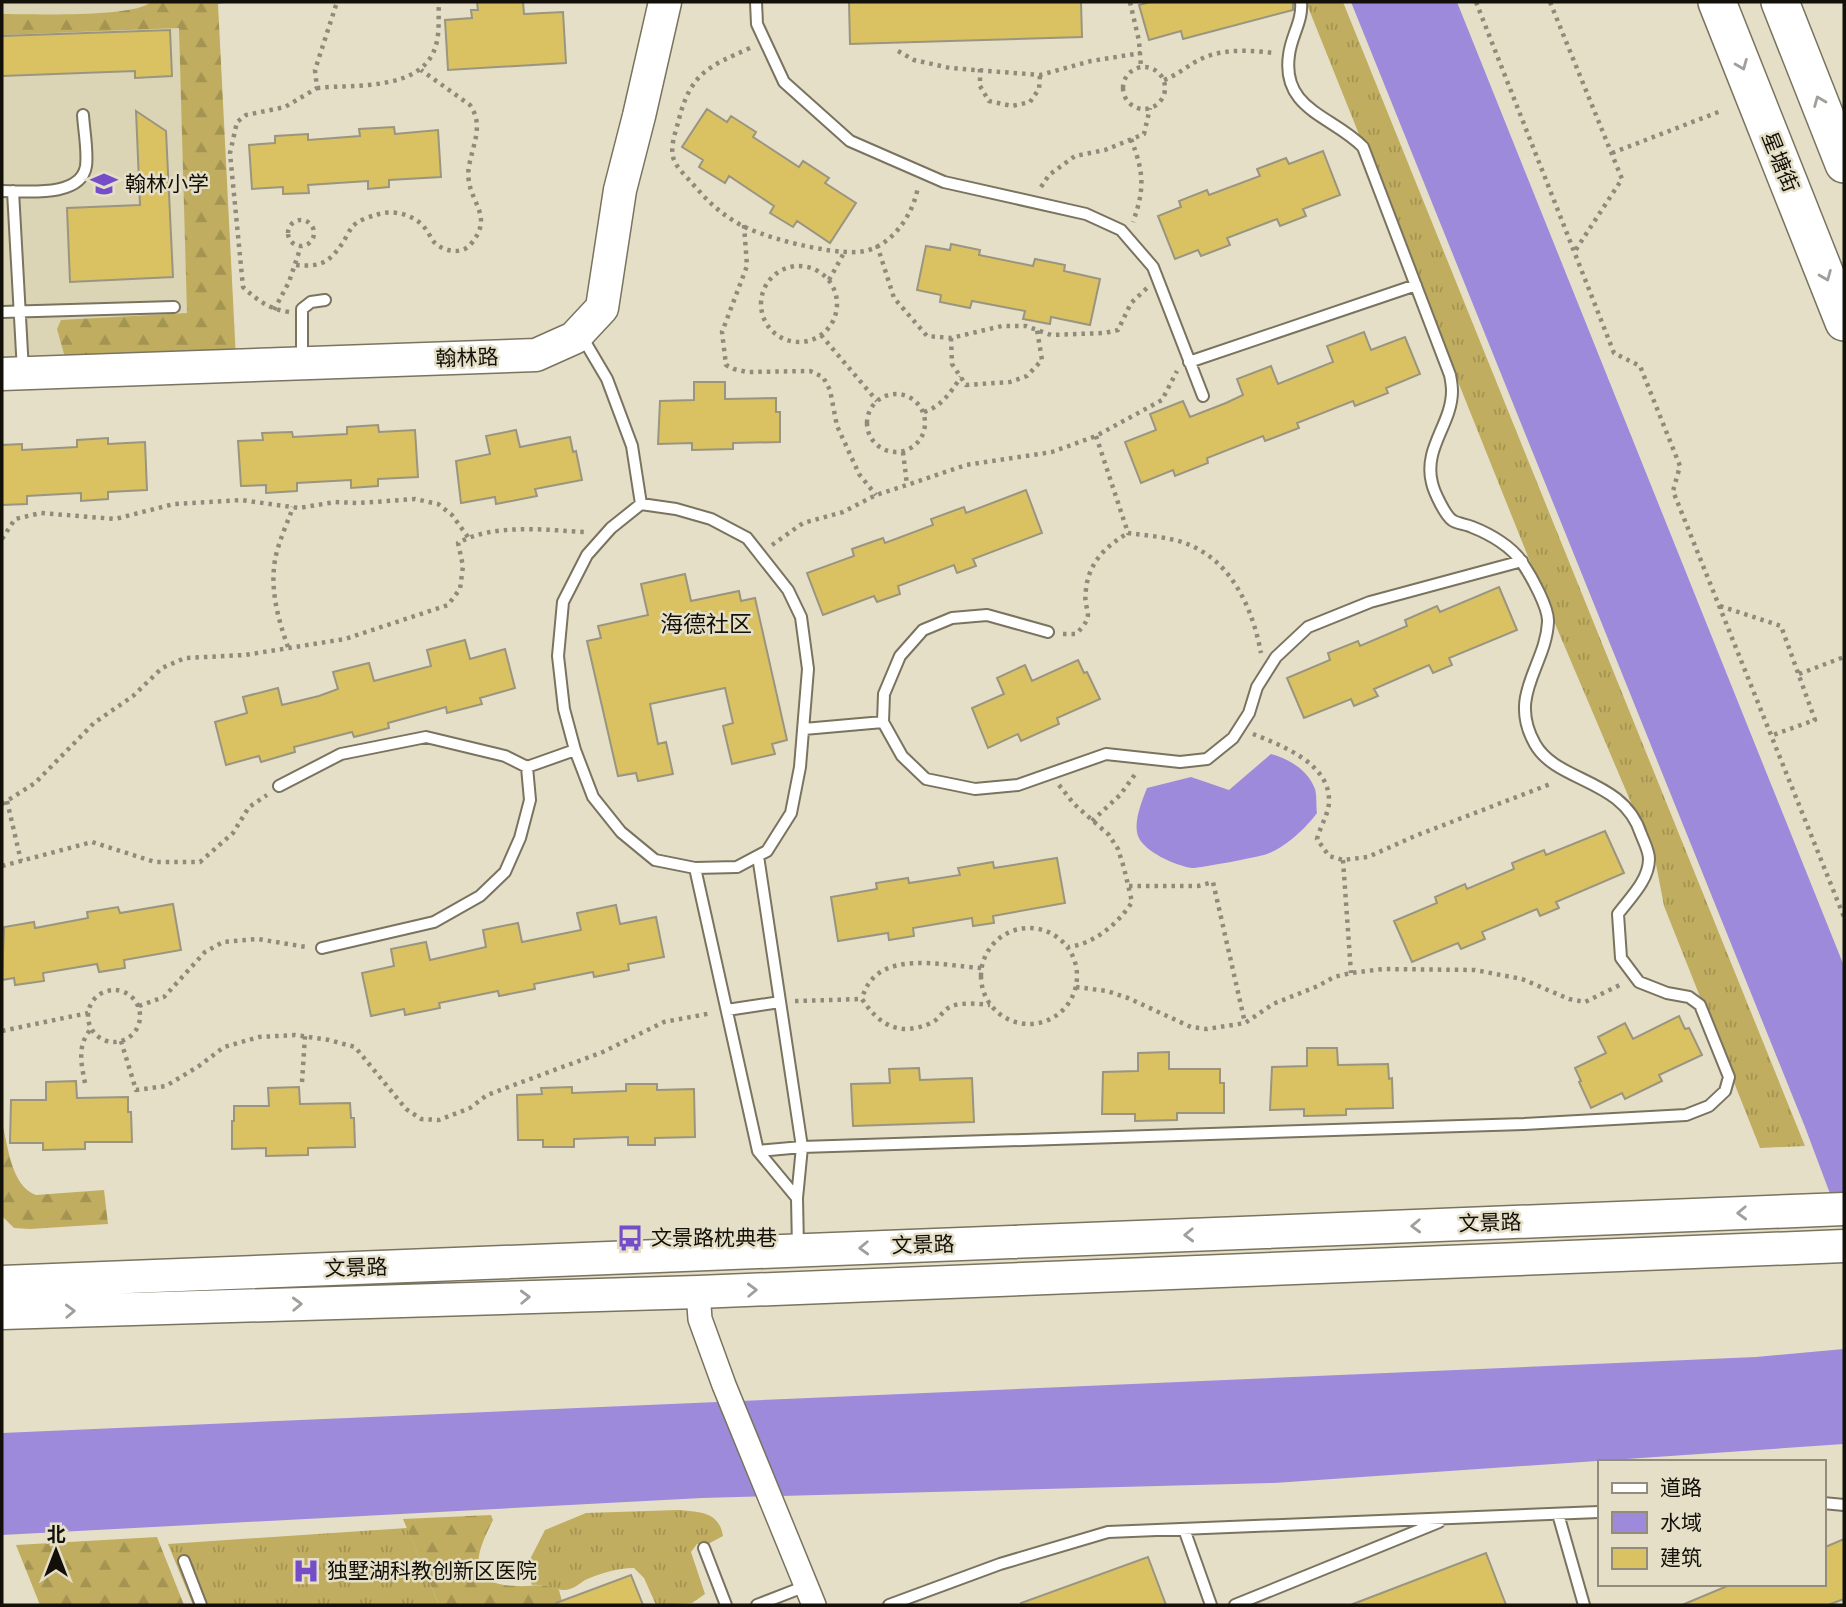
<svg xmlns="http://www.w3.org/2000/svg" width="1846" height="1607" font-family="Karla,'Noto Sans SC',sans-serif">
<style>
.built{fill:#dbd4b5}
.grass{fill:url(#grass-tufts)}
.forest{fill:url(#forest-firs)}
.water{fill:#9e8adb}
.building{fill:#dac262;stroke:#9a9580;stroke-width:2}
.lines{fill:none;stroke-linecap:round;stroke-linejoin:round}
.lane-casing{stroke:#79735f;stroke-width:14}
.street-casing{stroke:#79735f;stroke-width:26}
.secondary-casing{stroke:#79735f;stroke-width:35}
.primary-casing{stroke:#79735f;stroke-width:40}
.path{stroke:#8f8b7a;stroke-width:4.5;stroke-dasharray:3.5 5;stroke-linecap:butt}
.lane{stroke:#fff;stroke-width:10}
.street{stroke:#fff;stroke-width:23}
.secondary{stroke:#fff;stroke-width:32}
.primary{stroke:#fff;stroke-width:37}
.oneway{stroke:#a09f9c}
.labels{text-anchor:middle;stroke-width:5;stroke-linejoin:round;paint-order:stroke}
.street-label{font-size:21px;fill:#121008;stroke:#e5dfc8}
.poi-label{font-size:21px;fill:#121008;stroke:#e5dfc8;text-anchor:start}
.neighbourhood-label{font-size:23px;fill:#121008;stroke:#e5dfc8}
</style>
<defs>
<pattern id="grass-tufts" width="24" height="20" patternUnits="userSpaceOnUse" patternTransform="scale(1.75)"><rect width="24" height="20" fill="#c0ad60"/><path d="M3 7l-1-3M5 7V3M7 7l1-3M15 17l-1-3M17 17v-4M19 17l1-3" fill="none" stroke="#a49452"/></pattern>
<pattern id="forest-firs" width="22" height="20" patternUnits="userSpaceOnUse" patternTransform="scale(1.75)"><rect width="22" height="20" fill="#c0ad60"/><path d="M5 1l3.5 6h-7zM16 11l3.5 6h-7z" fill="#a49452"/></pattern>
</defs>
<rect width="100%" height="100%" fill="#e5dfc8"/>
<path class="built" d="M 2,2 L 151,2 L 194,4 L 218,367 L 2,374 Z"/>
<path class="grass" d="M 1306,2 L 1343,2 L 1805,1146 L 1760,1148 L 1664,906 L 1655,859 L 1553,619 Z
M 678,1510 C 699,1512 719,1511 723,1536 L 708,1544 L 697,1544 L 691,1552 L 705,1594 L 692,1603 L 656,1605 L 644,1578 L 634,1568 C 617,1568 601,1573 585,1580 C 580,1583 576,1587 570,1589 C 558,1593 546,1583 532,1585 L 526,1567 L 545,1530 L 586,1513 Z
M 407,1528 L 439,1605 L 193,1605 L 168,1544 Z"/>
<path class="forest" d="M 151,2 L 232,2 L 218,4 L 236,359 L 66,361 L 57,329 L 61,320 L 187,313 L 179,28 L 2,35 L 2,14 C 30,14 134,18 151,2 Z
M 2,1122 C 8,1146 11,1186 36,1195 L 104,1190 L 108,1224 L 30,1229 L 14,1228 L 2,1216 Z
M 491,1515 L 493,1520 C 477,1552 463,1584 516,1586 C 536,1587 539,1582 559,1590 L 563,1605 L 439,1605 L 403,1519 Z
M 157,1537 L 184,1605 L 40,1605 L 16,1545 Z"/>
<path class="water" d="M 1351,2 L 1457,2 L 1844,966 L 1844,1231 L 1805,1127 Z
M 1271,754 C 1289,759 1308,770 1315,789 C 1317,796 1316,806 1317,813 C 1306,828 1286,847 1267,854 C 1258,857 1201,868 1192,868 C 1176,866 1143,851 1138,836 C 1133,822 1142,801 1147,788 L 1191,777 L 1229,790 Z
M 1844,1349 L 1844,1444 L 1274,1483 L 702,1498 L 2,1535 L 2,1433 L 1756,1357 Z"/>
<path class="building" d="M 477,2 L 523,2 L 524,14 L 563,12 L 566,63 L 448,70 L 445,20 L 472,18 L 471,10 L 478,10 Z
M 849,2 L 1081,2 L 1082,37 L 850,44 Z
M 1150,2 L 1293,2 L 1293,10 L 1183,39 L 1181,31 L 1149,40 L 1139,5 Z
M 170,30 L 172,76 L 135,78 L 135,71 L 2,76 L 2,36 Z
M 707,109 L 727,122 L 731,116 L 756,132 L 753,137 L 799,167 L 803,161 L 829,178 L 825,183 L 856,203 L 830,243 L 797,221 L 793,227 L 770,213 L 774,206 L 729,176 L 725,183 L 699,167 L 703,160 L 682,147 Z
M 136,111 L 166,131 L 173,277 L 70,282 L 67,208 L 140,205 Z
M 394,127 L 395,134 L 438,130 L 441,177 L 389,180 L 389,187 L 368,189 L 368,181 L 308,185 L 309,193 L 283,194 L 283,187 L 252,189 L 249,145 L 275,143 L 275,136 L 308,134 L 308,140 L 360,136 L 359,129 Z
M 1323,151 L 1340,195 L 1303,209 L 1306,216 L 1280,226 L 1277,219 L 1227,238 L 1230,245 L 1201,256 L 1198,250 L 1175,259 L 1158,216 L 1181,207 L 1179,201 L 1207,190 L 1209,195 L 1260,176 L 1257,169 L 1286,158 L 1289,164 Z
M 951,244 L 980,250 L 979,255 L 1033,266 L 1035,259 L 1065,265 L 1064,271 L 1100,279 L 1090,325 L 1051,317 L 1050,324 L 1023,319 L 1025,311 L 972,301 L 970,308 L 940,302 L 941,295 L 917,290 L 926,246 L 950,250 Z
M 1364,332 L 1371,350 L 1405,337 L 1420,374 L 1386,388 L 1388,393 L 1355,406 L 1353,401 L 1297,423 L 1299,428 L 1265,441 L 1263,436 L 1207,458 L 1208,463 L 1175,476 L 1173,470 L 1141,483 L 1125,442 L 1156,430 L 1150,414 L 1183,401 L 1190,417 L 1226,403 L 1243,395 L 1237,379 L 1271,366 L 1278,384 L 1333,362 L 1327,346 Z
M 694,382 L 725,382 L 725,399 L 776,398 L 776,412 L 780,412 L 780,442 L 733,443 L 733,449 L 692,450 L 692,443 L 658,444 L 660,401 L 694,400 Z
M 378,425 L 379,432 L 415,430 L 418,477 L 378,479 L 378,486 L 351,488 L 351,480 L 297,483 L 297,491 L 266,493 L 266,485 L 241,486 L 238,441 L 263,440 L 262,433 L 292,432 L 293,437 L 347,434 L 347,427 Z
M 516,430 L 520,447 L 570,437 L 573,452 L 576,451 L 582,480 L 535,489 L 537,496 L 496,504 L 495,497 L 461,503 L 456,461 L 490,454 L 486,436 Z
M 108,438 L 108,444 L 145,442 L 147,490 L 108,492 L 108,499 L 81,501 L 81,493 L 27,496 L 27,504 L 2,505 L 2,445 L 22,444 L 22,450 L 77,447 L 77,440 Z
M 1026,490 L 1042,533 L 973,559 L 976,566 L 957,573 L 954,565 L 898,586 L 900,594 L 877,602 L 874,596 L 823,615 L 807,573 L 854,556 L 852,549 L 883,538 L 885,543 L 933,525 L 931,519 L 964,507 L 966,513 Z
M 685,574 L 691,601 L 739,591 L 741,601 L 755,598 L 787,740 L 772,744 L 775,754 L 732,764 L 723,726 L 733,723 L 725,688 L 650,704 L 658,744 L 666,742 L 673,774 L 638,781 L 636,773 L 618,776 L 587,641 L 601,638 L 598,626 L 648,615 L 641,584 Z
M 1499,587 L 1517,630 L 1449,658 L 1452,665 L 1433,673 L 1429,665 L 1374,689 L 1378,696 L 1354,706 L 1351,699 L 1304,718 L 1287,678 L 1330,660 L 1328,653 L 1358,641 L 1360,646 L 1407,626 L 1405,620 L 1437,606 L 1440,612 Z
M 465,640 L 470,659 L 505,649 L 515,688 L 480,698 L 482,704 L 447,713 L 446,707 L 388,723 L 389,728 L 354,737 L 352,732 L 294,747 L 295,752 L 261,762 L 259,756 L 226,765 L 215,722 L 247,713 L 243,697 L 278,688 L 282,705 L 319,696 L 338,689 L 333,672 L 369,663 L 374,681 L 431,666 L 427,650 Z
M 1078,660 L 1084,673 L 1087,672 L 1100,699 L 1057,718 L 1059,724 L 1021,741 L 1018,734 L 988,748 L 972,708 L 1004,694 L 997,678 L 1025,665 L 1032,681 Z
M 1605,831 L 1624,873 L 1556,902 L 1559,908 L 1540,916 L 1537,909 L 1482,932 L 1485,939 L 1461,949 L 1458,943 L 1412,962 L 1394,921 L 1437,903 L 1435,897 L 1465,884 L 1467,889 L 1514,869 L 1512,863 L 1544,850 L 1546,855 Z
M 1057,858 L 1065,903 L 993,916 L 994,923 L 973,926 L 972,918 L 913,928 L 914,936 L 889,940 L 888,933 L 838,941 L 831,897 L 877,889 L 876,883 L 908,878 L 909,883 L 960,875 L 958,868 L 993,862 L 994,868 Z
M 173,904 L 181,950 L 124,960 L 125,968 L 99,972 L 97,964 L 43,973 L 44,981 L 15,985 L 14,978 L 2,980 L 4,927 L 34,922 L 35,928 L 88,918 L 87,912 L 118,907 L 120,913 Z
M 616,905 L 620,924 L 656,917 L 664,957 L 628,964 L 629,970 L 594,977 L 593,972 L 534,984 L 535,989 L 499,996 L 498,991 L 439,1003 L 440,1008 L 405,1015 L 404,1009 L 371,1016 L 362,973 L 394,966 L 391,949 L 426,942 L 430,960 L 486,947 L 483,930 L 518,923 L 522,942 L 581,930 L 577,913 Z
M 1679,1016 L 1685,1029 L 1689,1028 L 1702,1055 L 1659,1075 L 1662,1081 L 1625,1099 L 1622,1093 L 1591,1108 L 1579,1082 L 1581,1081 L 1575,1068 L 1606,1053 L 1598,1037 L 1625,1023 L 1633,1039 Z
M 1307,1048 L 1337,1048 L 1338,1065 L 1388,1064 L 1389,1079 L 1392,1078 L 1393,1108 L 1346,1109 L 1346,1115 L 1304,1116 L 1304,1109 L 1270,1110 L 1272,1067 L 1307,1066 Z
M 1169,1052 L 1169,1069 L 1220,1069 L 1220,1083 L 1224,1083 L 1224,1113 L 1177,1113 L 1177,1120 L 1135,1121 L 1135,1114 L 1102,1114 L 1103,1072 L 1138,1071 L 1138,1053 Z
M 919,1068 L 920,1080 L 972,1078 L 974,1122 L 853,1126 L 851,1084 L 890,1083 L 889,1069 Z
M 76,1081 L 77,1098 L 128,1097 L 128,1112 L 131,1112 L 132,1142 L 85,1142 L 85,1149 L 43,1150 L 43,1143 L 10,1143 L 11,1100 L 46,1100 L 46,1082 Z
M 626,1084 L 657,1084 L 657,1090 L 694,1089 L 695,1137 L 655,1138 L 655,1145 L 628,1145 L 628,1137 L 574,1139 L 574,1147 L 543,1147 L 543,1140 L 518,1140 L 517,1095 L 542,1094 L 541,1088 L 572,1087 L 572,1093 L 626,1091 Z
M 299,1087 L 300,1104 L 350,1103 L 351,1118 L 354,1118 L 355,1147 L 308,1148 L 308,1155 L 266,1156 L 266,1148 L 232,1149 L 232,1121 L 234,1121 L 234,1106 L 269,1106 L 268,1088 Z
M 1844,1539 L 1844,1599 L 1828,1605 L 1682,1605 L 1732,1584 L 1823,1584 L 1823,1548 Z
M 1486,1553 L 1506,1605 L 1354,1605 L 1353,1604 Z
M 1148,1557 L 1166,1605 L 1022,1605 L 1021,1603 Z
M 631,1575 L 643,1605 L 556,1605 L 556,1603 Z"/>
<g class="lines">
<g class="lane-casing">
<path id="lane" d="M 756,2 L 757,24 L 784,82 L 850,141 L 944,182 L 1086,214 L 1121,230 L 1153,267 L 1203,396
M 2,191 C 26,191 81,198 86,166 C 88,151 84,131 83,115
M 13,191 L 23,371
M 2,312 L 174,307
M 581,335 L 607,379 L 632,446 L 641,504 L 611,528 L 587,555 L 563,602 L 558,656 L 564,709 L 575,750 L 593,797 L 621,832 L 655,860 L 695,868 L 737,867 L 767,851 L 791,813 L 800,767 L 808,669 L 801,617 L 788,590 L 747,538 L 711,519 L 676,509 L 641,504
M 302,361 L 302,309 L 311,302 L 325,300
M 1189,362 L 1416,285
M 883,722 L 902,756 L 926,779 L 975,789 L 1018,785 L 1106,754 L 1180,762 L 1207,759 L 1233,738 L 1249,713 L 1257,687 L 1276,657 L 1308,627 L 1370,602 L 1522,561
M 804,729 L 883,722 L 884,694 L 900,656 L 923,630 L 952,618 L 987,615 L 1048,632
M 279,786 L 341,754 L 426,737 L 505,756 L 527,767 L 575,750
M 758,856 L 802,1147 L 797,1198 L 798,1248
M 695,868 L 758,1151 L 797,1198
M 322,948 L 434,922 L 480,896 L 505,872 L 520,838 L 530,800 L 527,767
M 727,1010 L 780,1002
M 758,1151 L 802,1147 L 1524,1124 L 1686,1115 L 1709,1106 L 1725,1091 L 1729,1077 L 1700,1005 L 1689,997 L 1667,993 L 1639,982 L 1621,958 L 1618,914 C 1630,898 1649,880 1649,859 C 1649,851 1644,842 1641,834 C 1623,778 1557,783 1535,744 C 1507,695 1546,666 1548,622 C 1549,608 1531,576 1523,564 C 1513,547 1490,534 1472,527 C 1466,524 1457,524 1452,520 C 1445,515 1434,492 1432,483 C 1423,448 1452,424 1452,391 C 1452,386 1451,380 1450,375 L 1363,147 C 1333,116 1281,110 1289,55 C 1291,36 1303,21 1301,2
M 1823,1503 L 1844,1505
M 1558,1514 L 1584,1605
M 1184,1529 L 1211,1605
M 704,1548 L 726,1605
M 184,1561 L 201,1605
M 757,1605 L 806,1586
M 889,1605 L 1000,1564 L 1108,1532 L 1599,1512
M 1235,1605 L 1439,1522"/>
</g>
<g class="street-casing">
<path id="street" d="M 698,1292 L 700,1319 L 724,1385 L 814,1605"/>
</g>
<g class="secondary-casing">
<path id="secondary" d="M 2,374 L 536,355 L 574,338 L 602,308 L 620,190 L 639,116 L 665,2
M 2,1282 L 1844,1209
M 2,1313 L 698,1292 L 1844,1246"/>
</g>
<g class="primary-casing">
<path id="primary" d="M 1717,2 L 1844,322
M 1780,2 L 1844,164"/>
</g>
<path class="path" d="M 1130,2 L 1139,41 L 1141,67
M 1476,2 L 1614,353 L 1640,366 L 1680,466 L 1673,491 L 1844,917
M 1550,2 L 1622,179 L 1575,251
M 750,48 C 710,66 691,72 679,119 C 676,131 669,148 674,160 C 677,168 685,175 691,182 C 704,197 716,210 734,221 C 758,237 828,254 857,252 C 889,251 914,215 918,186
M 898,51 L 914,60 L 950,68 L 1040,75 L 1091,61 L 1141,53
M1123 88a21 21 0 1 1 42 0a21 21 0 1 1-42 0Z
M 980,69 L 980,86 L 989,101 L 1012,106 L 1030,102 L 1039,89 L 1040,75
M 1164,80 C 1177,75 1186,67 1197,61 C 1220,48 1249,50 1274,53
M 317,88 C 355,84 423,92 436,45 C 440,32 438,15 439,2
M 1131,139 C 1144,173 1145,188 1133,222
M 1612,153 L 1721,111
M 1041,187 L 1049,175 L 1075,156 L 1105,150 L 1144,134 L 1150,108
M288 233a13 13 0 1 1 26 0a13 13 0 1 1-26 0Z
M 744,225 L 747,266 L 722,332 L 726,365 L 734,369 L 747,372 L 810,371 L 823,377 L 830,390 L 837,426 L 844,441 L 859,474 L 876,495
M 877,245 L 894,298 L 927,336 L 951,338 L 1002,326 L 1026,326 L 1051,335 L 1105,333 L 1118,330 L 1131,303 L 1147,288
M 296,265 C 322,267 329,263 344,241 C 346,237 349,231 352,227 C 357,221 368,217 376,215 C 392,209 413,214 424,227 C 429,232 431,240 436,244 C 446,252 462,254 470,245 C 498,213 463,201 469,166 C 473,144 484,125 470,105 L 421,70
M761 304a38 38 0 1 1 76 0a38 38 0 1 1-76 0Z
M 829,280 L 845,251
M 274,310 L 289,282 L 301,246
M 289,312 C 269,309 257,300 243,287 L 230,153 L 237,122 L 246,115 L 285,107 L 317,88 L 315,70 L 337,2
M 821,335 L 877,401
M 951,338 L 952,364 L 966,385 L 1010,382 L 1027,376 L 1042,360 L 1037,330
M867 423a29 29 0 1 1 58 0a29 29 0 1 1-58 0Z
M 924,412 C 942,406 950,393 961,377
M 1096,436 L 1128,533 C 1149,536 1173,537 1192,546 C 1234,565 1253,611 1261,653
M 903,452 L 907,485
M 2,539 L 15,519 L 41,513 L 115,519 L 174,504 L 241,500 L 299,508 L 335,502 L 359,503 L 415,499 L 438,504 L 452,515 L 468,537
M 772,545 L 803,523 L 843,512 L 876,495 L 907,485 L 966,465 L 1052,452 L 1096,436 L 1162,400 L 1177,371
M 1720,606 L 1781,626 L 1815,720 L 1770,736
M 1063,634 L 1076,634 C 1098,612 1082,613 1086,589 C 1089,562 1106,546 1128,533
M 288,647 C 278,619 270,590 275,560 C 278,543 287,524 293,507
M 1799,674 L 1844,657
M 1253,734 C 1283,746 1331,764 1329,803 C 1328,815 1320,827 1317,839 L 1329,856 L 1343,860 L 1368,857 L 1415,836 L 1553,783
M 1059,785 L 1074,804 L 1109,835 L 1118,849 L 1124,868 L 1132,902 C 1118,924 1094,944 1068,947
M 7,801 L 21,861
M 2,804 L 35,783 L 94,723 L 133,696 L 162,668 L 185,658 L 245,655 L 345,639 L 448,605 L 460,589 L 463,566 L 458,543 C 494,523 545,530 585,532
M 1092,821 L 1120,795 L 1136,773
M 1343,860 L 1351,973
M 2,866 L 92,842 L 155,862 L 200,862 L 233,833 L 249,807 L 267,795
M 1129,886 L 1198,886 L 1213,882 L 1245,1023
M981 976a48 48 0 1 1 96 0a48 48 0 1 1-96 0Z
M 981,968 C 943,966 875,947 862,999 C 879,1025 899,1037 931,1023 C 939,1020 943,1009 952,1006 C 963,1002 979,1004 990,1005
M 1076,987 L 1107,991 L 1128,998 L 1191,1027 L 1207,1029 L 1245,1023 L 1273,1004 L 1318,986 L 1334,977 L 1351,973 L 1383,969 L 1475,970 L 1522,979 L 1569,999 L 1585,1002 L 1622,984
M88 1016a26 26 0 1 1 52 0a26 26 0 1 1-52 0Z
M 795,1001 L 862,999
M 139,1006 L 164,997 L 205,952 L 223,942 L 258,939 L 306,947
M 2,1031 L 88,1013
M 121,1041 L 136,1090 L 166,1086 L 199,1066 L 224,1047 L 259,1037 L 295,1035 L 329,1040 L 355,1047 L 406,1109 L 421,1119 L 439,1120 L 470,1108 L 487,1095 L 603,1052 L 664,1022 L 712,1013
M 302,1082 L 305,1036
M 85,1083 C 81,1063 77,1045 91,1029"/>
<use href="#lane" class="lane"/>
<use href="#street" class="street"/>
<use href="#secondary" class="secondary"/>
<use href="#primary" class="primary"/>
</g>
<defs><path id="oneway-chevron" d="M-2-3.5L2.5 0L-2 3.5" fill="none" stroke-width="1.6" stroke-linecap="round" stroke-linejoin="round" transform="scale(1.75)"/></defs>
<g class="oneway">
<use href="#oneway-chevron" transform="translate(1742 65) rotate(68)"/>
<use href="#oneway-chevron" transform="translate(1819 101) rotate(-112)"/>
<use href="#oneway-chevron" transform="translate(1826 276) rotate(68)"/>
<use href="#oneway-chevron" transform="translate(1742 1213) rotate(178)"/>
<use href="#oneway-chevron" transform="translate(1416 1226) rotate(178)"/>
<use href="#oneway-chevron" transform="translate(1189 1235) rotate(178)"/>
<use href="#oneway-chevron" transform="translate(864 1248) rotate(178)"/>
<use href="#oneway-chevron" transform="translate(752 1290) rotate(-2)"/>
<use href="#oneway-chevron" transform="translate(525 1297) rotate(-2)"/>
<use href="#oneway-chevron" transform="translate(297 1304) rotate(-2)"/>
<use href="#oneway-chevron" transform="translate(70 1311) rotate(-2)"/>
</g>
<defs>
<g id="school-bare" transform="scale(2.1)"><path d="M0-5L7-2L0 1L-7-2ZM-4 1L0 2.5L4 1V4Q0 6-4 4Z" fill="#754ec7" stroke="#e5dfc8" stroke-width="2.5" paint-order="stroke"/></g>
<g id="bus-bare" transform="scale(2.1)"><path d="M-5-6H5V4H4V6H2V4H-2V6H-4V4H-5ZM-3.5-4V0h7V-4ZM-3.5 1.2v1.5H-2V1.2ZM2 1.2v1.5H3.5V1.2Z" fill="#754ec7" stroke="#e5dfc8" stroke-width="2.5" paint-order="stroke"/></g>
<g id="hospital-bare" transform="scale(2.1)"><path d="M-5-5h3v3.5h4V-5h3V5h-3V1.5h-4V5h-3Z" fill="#754ec7" stroke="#e5dfc8" stroke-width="2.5" paint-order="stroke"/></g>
</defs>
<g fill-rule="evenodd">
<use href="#school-bare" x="104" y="184"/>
<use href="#bus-bare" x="630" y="1238"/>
<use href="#hospital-bare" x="306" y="1571"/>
</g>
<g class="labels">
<g class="street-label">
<text transform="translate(1780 162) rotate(68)" y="7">星塘街</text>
<text transform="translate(467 358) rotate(-2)" y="7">翰林路</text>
<text transform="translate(1490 1223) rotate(-2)" y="7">文景路</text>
<text transform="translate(923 1245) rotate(-2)" y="7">文景路</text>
<text transform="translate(356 1268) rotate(-2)" y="7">文景路</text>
</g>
<g class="poi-label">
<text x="125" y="191">翰林小学</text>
<text x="651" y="1245">文景路枕典巷</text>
<text x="327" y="1578">独墅湖科教创新区医院</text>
</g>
<g class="neighbourhood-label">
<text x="706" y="632">海德社区</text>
</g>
</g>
<rect width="1846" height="1607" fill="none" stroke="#121008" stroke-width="7"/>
<rect x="1598" y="1460" width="228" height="126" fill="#e5dfc8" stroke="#918c7b" stroke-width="2"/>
<rect x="1612" y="1483" width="35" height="10" fill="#ffffff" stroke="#918c7b" stroke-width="2"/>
<text x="1660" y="1495" font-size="21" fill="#121008">道路</text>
<rect x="1612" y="1512" width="35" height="21" fill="#9e8adb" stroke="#918c7b" stroke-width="2"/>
<text x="1660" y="1530" font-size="21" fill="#121008">水域</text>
<rect x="1612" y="1548" width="35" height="21" fill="#dac262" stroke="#918c7b" stroke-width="2"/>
<text x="1660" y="1565" font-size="21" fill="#121008">建筑</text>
<g transform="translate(56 1551)" stroke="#e5dfc8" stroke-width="5" paint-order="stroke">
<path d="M0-5L12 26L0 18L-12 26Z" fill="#121008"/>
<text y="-10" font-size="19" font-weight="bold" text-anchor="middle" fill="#121008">北</text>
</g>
</svg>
